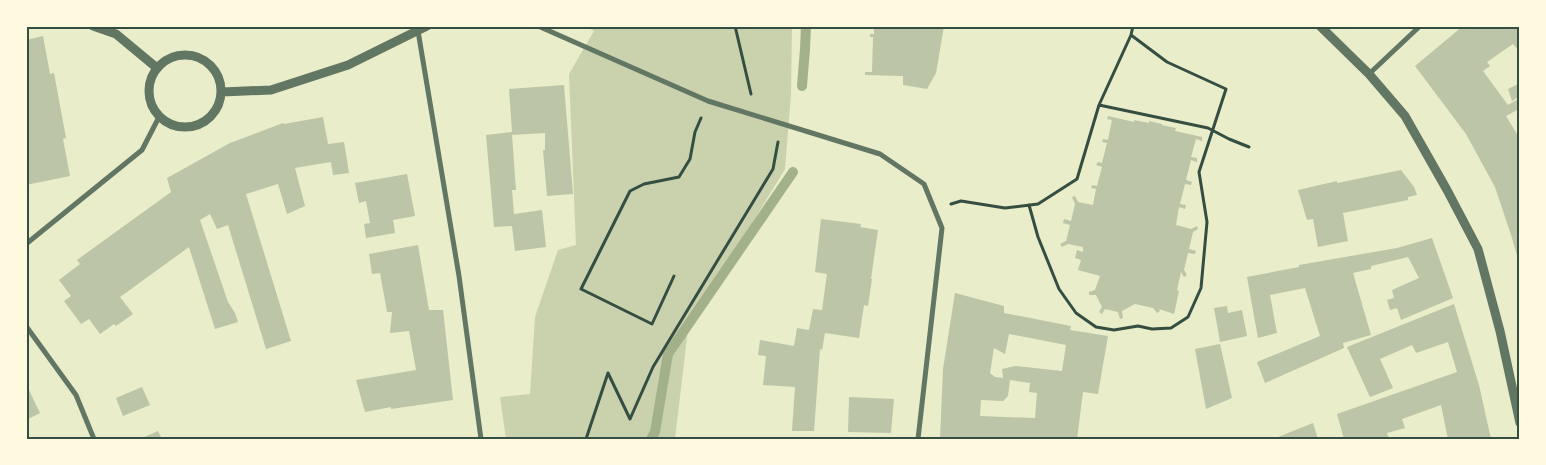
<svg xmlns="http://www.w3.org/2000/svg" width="1546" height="465" font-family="'Source Serif 4',serif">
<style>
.green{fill:#cad2ad}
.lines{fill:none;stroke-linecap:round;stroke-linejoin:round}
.stream{stroke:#a3b18a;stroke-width:10}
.building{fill:#bcc5a7;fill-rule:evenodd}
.path{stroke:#344e41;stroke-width:3}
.minor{stroke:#617663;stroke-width:5}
.tertiary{stroke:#617663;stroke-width:9}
.neatline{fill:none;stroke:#344e41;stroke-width:2}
</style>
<rect width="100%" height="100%" fill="#e9edc9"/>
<path class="green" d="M 585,26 L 792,26 L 791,94 L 785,169 L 688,329 L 675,439 L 506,439 L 500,397 L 530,394 L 535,317 L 558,250 L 576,245 L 569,74 L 594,31 Z"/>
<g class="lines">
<path class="stream" d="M 802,86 L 805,49 L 806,26
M 651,439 L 655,432 L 668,354 L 793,172"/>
</g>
<path class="building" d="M 874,26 L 944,26 L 936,73 L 927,89 L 903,85 L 903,76 L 865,75 L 865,72 L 872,72 L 873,37 L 870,37 L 870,34 L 874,34 Z
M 1463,26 L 1520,26 L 1520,52 L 1513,44 L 1487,62 L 1490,66 L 1483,71 L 1508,105 L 1520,98 L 1520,116 L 1517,110 L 1506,116 L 1520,139 L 1520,266 L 1512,238 L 1495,187 L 1466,134 L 1415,66 Z
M 43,36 L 50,74 L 54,73 L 66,138 L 63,139 L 70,176 L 26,185 L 26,40 Z
M 1520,83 L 1520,96 L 1512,101 L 1508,89 Z
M 564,85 L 573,194 L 547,196 L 543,150 L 545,150 L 545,133 L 512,135 L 516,190 L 512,190 L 514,214 L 542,210 L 546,247 L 515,251 L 512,226 L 494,227 L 486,135 L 512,132 L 509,89 Z
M 1108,116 L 1134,122 L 1134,120 L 1149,123 L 1149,121 L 1162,124 L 1162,125 L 1176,128 L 1175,131 L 1202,137 L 1202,141 L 1196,139 L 1191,157 L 1197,158 L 1197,162 L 1191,160 L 1186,180 L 1192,182 L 1191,185 L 1185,184 L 1180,204 L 1186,205 L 1185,209 L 1179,207 L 1176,225 L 1191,229 L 1197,226 L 1198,229 L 1193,232 L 1189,249 L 1196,251 L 1195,254 L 1188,253 L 1184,270 L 1187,275 L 1184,277 L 1181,272 L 1177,290 L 1179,291 L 1174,314 L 1159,309 L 1160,311 L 1157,313 L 1153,308 L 1135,304 L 1122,311 L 1123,318 L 1120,319 L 1118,312 L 1105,309 L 1102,314 L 1099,312 L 1102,307 L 1096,295 L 1089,295 L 1089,292 L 1095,290 L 1100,276 L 1078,270 L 1081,260 L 1075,258 L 1077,250 L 1083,252 L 1083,247 L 1068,244 L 1062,247 L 1060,244 L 1066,241 L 1070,225 L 1063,223 L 1064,219 L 1071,221 L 1075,204 L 1072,197 L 1075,196 L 1078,202 L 1093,205 L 1096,189 L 1091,188 L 1092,185 L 1097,186 L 1102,167 L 1096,165 L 1098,162 L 1102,163 L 1107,143 L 1102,142 L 1103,139 L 1108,140 L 1112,120 L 1107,119 Z
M 323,117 L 328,144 L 344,142 L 349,173 L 333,175 L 331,162 L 295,168 L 305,206 L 287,214 L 278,184 L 246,194 L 291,341 L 266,349 L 228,225 L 217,229 L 210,214 L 200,220 L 228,302 L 235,313 L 238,322 L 215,329 L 189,247 L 120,297 L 133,314 L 116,326 L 114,324 L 100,334 L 89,319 L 81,324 L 64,301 L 71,296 L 59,280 L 80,264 L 77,260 L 171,192 L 167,178 L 230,143 L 283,123 L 284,124 Z
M 1401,170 L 1414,187 L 1417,195 L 1408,197 L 1408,200 L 1343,213 L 1348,241 L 1318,247 L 1313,219 L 1307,220 L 1298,190 L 1337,181 L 1337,183 Z
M 407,174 L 415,216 L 393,220 L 395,233 L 366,238 L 364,224 L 370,223 L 366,201 L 359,203 L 355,183 Z
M 821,219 L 861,224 L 860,227 L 878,230 L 871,279 L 872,279 L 868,306 L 864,305 L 859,338 L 825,333 L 822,350 L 820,349 L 814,431 L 792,431 L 795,387 L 763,385 L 766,356 L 758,355 L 760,340 L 794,346 L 797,328 L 809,330 L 813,309 L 822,310 L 827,274 L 815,272 Z
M 1432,238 L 1453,298 L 1401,320 L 1397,308 L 1390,310 L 1387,300 L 1394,298 L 1392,290 L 1419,278 L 1408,257 L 1371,266 L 1371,269 L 1353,273 L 1371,335 L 1343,343 L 1344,348 L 1265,383 L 1257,362 L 1320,336 L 1305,288 L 1270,295 L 1277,333 L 1258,338 L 1247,277 L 1299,267 L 1299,265 L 1397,248 Z
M 418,245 L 429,310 L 443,310 L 453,400 L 391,409 L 391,407 L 365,412 L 356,380 L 416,370 L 409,331 L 390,333 L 392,312 L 387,312 L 380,273 L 372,274 L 369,254 Z
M 955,293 L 1004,306 L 1004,313 L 1071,326 L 1070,330 L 1108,336 L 1098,394 L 1083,392 L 1077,439 L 940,439 L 943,369 ZM 1009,334 L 1066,345 L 1062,371 L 1015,366 L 1002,369 L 1003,378 L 995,377 L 990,373 L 994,348 L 1005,354 ZM 1010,380 L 1030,383 L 1029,392 L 1037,393 L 1035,418 L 980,416 L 981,400 L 1003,401 L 1008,396 Z
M 1454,304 L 1479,385 L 1491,439 L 1448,439 L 1441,405 L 1402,419 L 1405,428 L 1387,433 L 1389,439 L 1344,439 L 1337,414 L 1457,372 L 1448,342 L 1416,353 L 1412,345 L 1380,359 L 1393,388 L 1370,397 L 1347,347 Z
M 1227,306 L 1228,313 L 1242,310 L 1247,336 L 1220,342 L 1214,308 Z
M 1220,344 L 1232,398 L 1206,409 L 1195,349 Z
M 26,384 L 40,413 L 26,420 Z
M 142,387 L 150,405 L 123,416 L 116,398 Z
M 849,397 L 894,399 L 891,433 L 848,432 Z
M 1313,423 L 1318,439 L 1273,439 Z
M 158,431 L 162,439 L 140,439 Z"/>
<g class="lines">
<path class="path" d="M 735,26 L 751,94
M 1099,105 L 1208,128 L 1229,139 L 1249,147
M 951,204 L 961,201 L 1005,208 L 1038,204 L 1077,179 L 1099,105 L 1131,35 L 1133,26
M 1029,205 L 1038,237 L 1059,289 L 1076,313 L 1096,327 L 1114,330 L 1138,326 L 1152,329 L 1171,328 L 1188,317 L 1201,288 L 1207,222 L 1199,172 L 1226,89 L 1167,62 L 1131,35
M 674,276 L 652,324 L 581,289 L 630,191 L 644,184 L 679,177 L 690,159 L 695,132 L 701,118
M 586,439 L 608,373 L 630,419 L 653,367 L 773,169 L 778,142"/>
<path class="minor" d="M 538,26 L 708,101 L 880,154 L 924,184 L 942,228 L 918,439
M 418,31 L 459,276 L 481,439
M 1369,74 L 1420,26
M 26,244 L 142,150 L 159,117
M 26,326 L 76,395 L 94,439"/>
<path class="tertiary" d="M 93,26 L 116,34 L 157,68
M 1320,26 L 1369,74 L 1405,116 L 1447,190 L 1478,249 L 1500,331 L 1520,423
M149 91a36 36 0 1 1 72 0a36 36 0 1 1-72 0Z
M 222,92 L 271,90 L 348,65 L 427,26"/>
</g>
<rect width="1546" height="465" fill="none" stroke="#fefae0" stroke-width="55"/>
<rect x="28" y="28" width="1490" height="410" class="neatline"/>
</svg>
